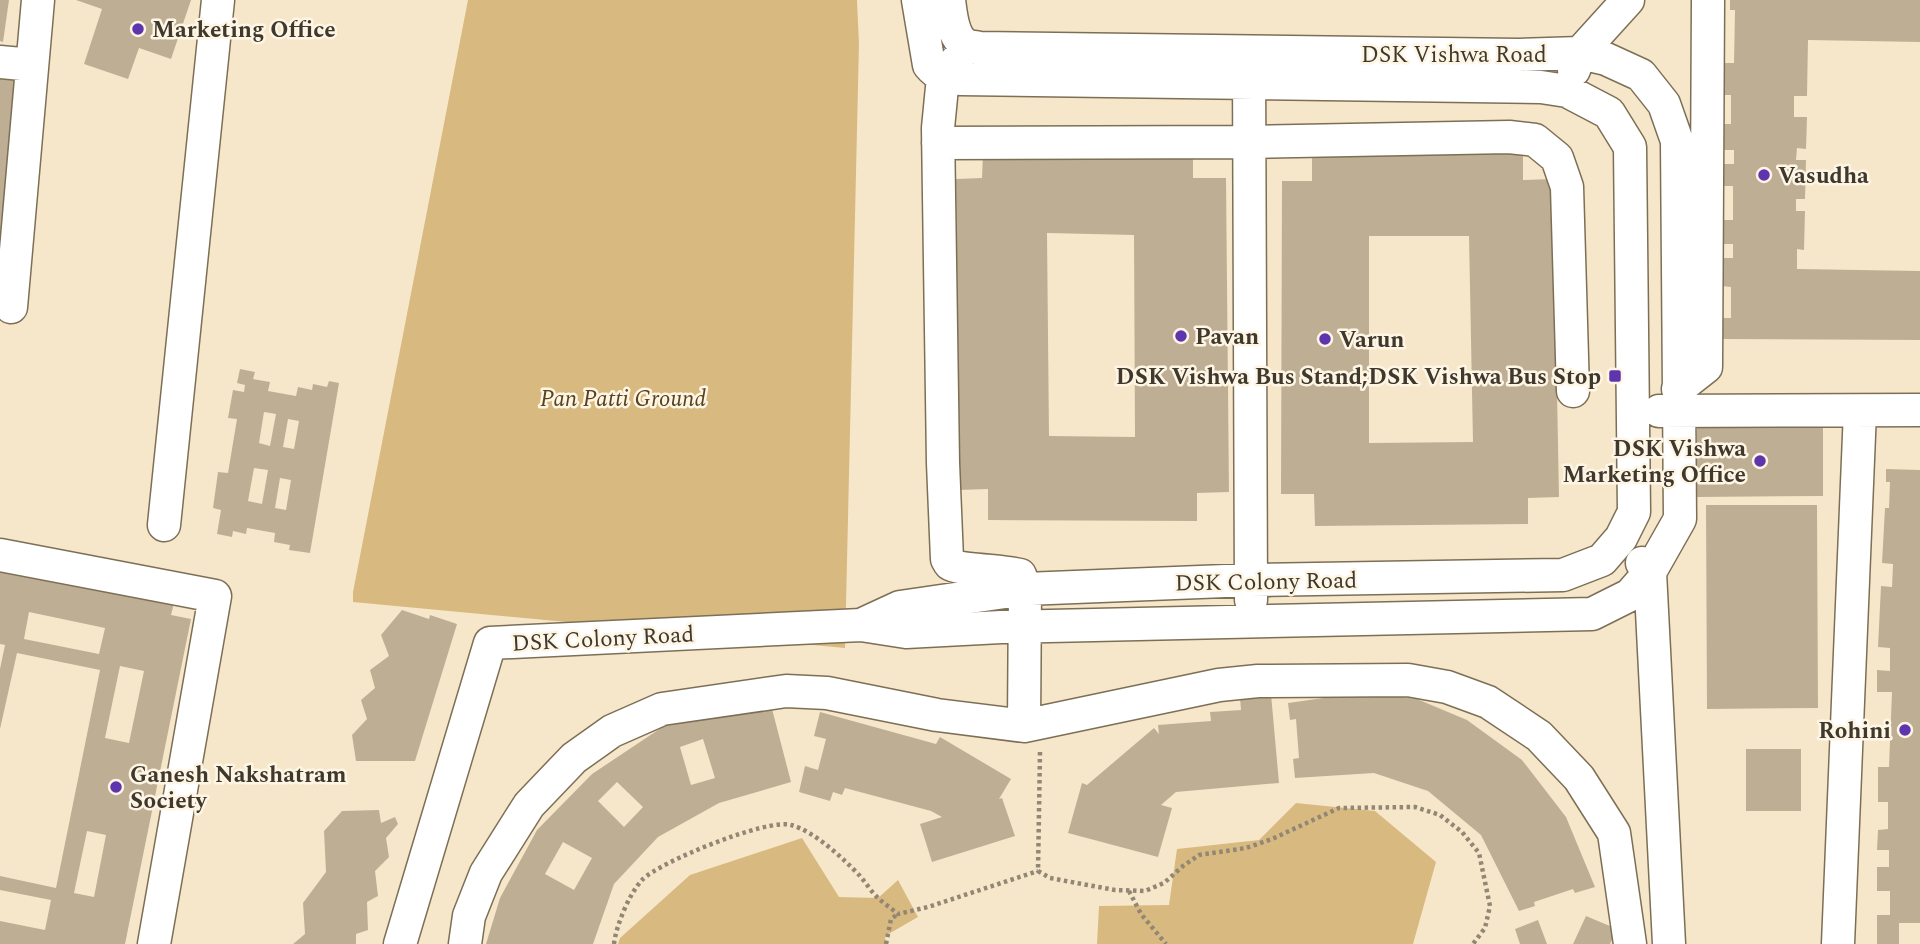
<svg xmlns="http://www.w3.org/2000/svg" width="1920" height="944" font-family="Spectral,serif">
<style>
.green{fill:#d8ba81}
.building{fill:#beaf94;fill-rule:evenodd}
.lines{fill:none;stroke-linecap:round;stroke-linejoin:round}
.minor-casing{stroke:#7c6f55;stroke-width:35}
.path{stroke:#918774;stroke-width:4.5;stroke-dasharray:3.5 3.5;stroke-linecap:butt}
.minor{stroke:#fff;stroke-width:32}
.poi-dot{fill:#5e35ad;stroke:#fff5e4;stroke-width:2.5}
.labels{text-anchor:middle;stroke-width:5;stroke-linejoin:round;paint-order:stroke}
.poi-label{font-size:23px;font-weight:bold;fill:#3e382d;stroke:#fff5e4;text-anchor:start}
.street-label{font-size:23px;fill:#3e382d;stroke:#fff5e4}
.park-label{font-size:23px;font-style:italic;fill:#56431d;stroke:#fff5e4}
</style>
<rect width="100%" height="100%" fill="#f7e7ca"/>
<path class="green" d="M 468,0 L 857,0 L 859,44 L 845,648 L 353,602 L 353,592 Z
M 1296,803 L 1375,811 L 1436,862 L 1413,944 L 1097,944 L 1099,906 L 1169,905 L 1177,849 L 1259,840 Z
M 802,838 L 839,897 L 878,898 L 898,880 L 918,917 L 885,936 L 886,944 L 618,944 L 620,938 L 690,875 Z"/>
<path class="building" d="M 0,0 L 9,0 L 3,42 L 0,41 Z
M 76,0 L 191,0 L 171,59 L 139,48 L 128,79 L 84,64 L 102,9 Z
M 1730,0 L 1920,0 L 1920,42 L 1808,40 L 1807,96 L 1794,96 L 1794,117 L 1807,117 L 1806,149 L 1797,148 L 1796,160 L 1806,160 L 1805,199 L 1796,199 L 1796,211 L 1805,211 L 1804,250 L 1797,249 L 1797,269 L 1920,271 L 1920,340 L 1721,339 L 1721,318 L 1731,318 L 1731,287 L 1721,286 L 1722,258 L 1733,258 L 1733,244 L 1721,244 L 1721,220 L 1733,220 L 1733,186 L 1722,186 L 1722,164 L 1734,164 L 1734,150 L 1722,150 L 1722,124 L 1731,124 L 1731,95 L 1722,95 L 1722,63 L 1734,63 L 1735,10 L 1730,10 Z
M 0,77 L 26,80 L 5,244 L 0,243 Z
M 1523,150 L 1523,180 L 1553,179 L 1559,497 L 1528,498 L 1528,524 L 1315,526 L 1314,494 L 1281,494 L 1282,181 L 1312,181 L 1312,152 ZM 1369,236 L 1469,236 L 1473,442 L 1369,443 Z
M 983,152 L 1193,156 L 1193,178 L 1226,178 L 1229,492 L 1197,493 L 1197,521 L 988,520 L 988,489 L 958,490 L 956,179 L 982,178 ZM 1047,233 L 1134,235 L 1135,437 L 1049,436 Z
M 240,369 L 255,372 L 253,379 L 270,382 L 268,391 L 296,396 L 298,387 L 312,390 L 313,384 L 327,387 L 329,381 L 339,383 L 310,553 L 289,550 L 290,545 L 274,542 L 275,533 L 247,528 L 246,534 L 233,531 L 232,537 L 217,534 L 221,510 L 213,508 L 218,472 L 228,473 L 237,419 L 228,418 L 233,390 L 244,392 L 245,385 L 237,383 ZM 264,412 L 276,414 L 270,446 L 259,443 ZM 288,419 L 299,421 L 294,449 L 283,447 ZM 254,468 L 268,470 L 262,504 L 248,501 ZM 280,478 L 291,480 L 286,510 L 275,508 Z
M 1823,424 L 1823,496 L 1697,497 L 1697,425 Z
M 1886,469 L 1920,470 L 1920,923 L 1899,923 L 1899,944 L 1877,944 L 1877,915 L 1890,915 L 1890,891 L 1877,891 L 1877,867 L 1889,867 L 1889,850 L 1877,850 L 1878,830 L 1888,829 L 1888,802 L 1878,802 L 1878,767 L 1889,767 L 1892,692 L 1877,692 L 1877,670 L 1890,671 L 1890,648 L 1878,647 L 1881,586 L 1892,587 L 1893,564 L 1882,563 L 1885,508 L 1889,508 L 1890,482 L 1886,482 Z
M 1706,505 L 1817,505 L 1818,708 L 1707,709 Z
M 0,561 L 174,603 L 171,615 L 191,619 L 125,944 L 0,944 L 0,921 L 45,930 L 51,900 L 0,890 L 0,876 L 56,888 L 100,670 L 17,653 L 0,729 L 0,669 L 5,645 L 0,644 ZM 29,612 L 105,628 L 99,654 L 24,639 ZM 120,666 L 144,671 L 129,743 L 105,738 ZM 87,831 L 106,835 L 94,897 L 74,893 Z
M 402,610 L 429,619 L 430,615 L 457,624 L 415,761 L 356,761 L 352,735 L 367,719 L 361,700 L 375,688 L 370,670 L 389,656 L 381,635 Z
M 1367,692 L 1417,699 L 1467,720 L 1522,760 L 1566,817 L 1595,887 L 1575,893 L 1573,889 L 1534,902 L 1535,906 L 1519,911 L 1481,835 L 1428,791 L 1374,773 L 1295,778 L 1293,759 L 1299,758 L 1296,719 L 1290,720 L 1288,703 Z
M 1271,694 L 1279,783 L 1176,792 L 1161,805 L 1172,808 L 1158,857 L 1068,833 L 1082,783 L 1087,785 L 1154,728 L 1159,734 L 1158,725 L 1211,721 L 1210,712 L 1241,710 L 1240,697 Z
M 771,705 L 791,782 L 719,803 L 658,837 L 614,884 L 593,944 L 486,944 L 500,898 L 537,830 L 592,774 L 679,716 ZM 703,739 L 715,778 L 691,785 L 680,747 ZM 617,782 L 643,807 L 624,827 L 598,801 ZM 563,842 L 592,858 L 574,890 L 545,874 Z
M 820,712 L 936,744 L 940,737 L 1011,779 L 999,799 L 1002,798 L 1015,836 L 932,862 L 920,824 L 942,817 L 931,811 L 845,788 L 842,795 L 833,792 L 830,801 L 799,792 L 805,766 L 818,770 L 826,739 L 814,736 Z
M 1746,749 L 1801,749 L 1801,811 L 1746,811 Z
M 379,810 L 381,823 L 395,817 L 398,824 L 386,838 L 389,857 L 375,871 L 378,896 L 367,902 L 368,930 L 356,934 L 356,944 L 293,944 L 305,934 L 303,903 L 326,872 L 324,831 L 342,811 Z
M 1586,916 L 1617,929 L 1610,944 L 1573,944 Z
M 1538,920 L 1547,944 L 1520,944 L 1515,929 Z"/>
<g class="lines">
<g class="minor-casing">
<path id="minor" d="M 957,60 L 943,77 L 938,128 L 943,463 L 947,559 C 948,561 949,563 950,564 C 958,570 1006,571 1020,575 L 1025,589 L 1024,726
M 1249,60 L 1251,600
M 0,62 L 32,65
M 1574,70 L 1580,53 L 1628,0
M 938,143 L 1249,142 L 1509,137 L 1535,140 L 1557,158 L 1567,187 L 1573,391
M 11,307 L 38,0
M 1678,389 L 1706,367 L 1708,0
M 1659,411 L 1920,410
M 164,525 L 218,0
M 0,555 L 215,596 L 154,944
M 1642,563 L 1650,572 L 1669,944
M 861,625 L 900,607 L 1025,589 L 1250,580 L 1563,575 L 1602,560 L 1621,538 L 1634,512 L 1630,147 L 1609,113 L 1567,91 L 1541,87 L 960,79 C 946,77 938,76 929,65 L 918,0
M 400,944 L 490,643 L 861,625 L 906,632 L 1001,627 L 1592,614 L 1630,595 L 1650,572 L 1680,519 L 1677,141 L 1664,104 L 1641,75 L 1606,59 L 1580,53 L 1519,55 L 979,48 C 976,47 972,47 968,46 C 952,39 951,14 949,0
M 465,944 L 469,916 L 486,873 L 529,805 L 574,758 L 612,731 L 662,709 L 786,691 L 827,693 L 937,715 L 1024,726 L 1219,685 L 1258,681 L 1408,680 L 1447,687 L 1488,702 L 1539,736 L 1579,778 L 1614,833 L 1630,944
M 1838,944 L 1860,411"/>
</g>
<path class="path" d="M 1040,752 L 1038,871 L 1050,878 L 1082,884 L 1115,890 L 1145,891 L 1164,883 L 1183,866 L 1199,855 L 1246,848 L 1272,839 L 1339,808 L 1415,807 L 1440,815 L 1462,832 L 1479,853 L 1490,906 L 1485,928 L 1473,944
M 1129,891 L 1141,914 L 1166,944
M 614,944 C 616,926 629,894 642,880 C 659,862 767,818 791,825 C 814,831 844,859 860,876 C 866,883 871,891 877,897 C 883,903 891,908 898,914 L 928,907 L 1038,871
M 886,944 L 891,919 L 898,914"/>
<use href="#minor" class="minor"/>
</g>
<g class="poi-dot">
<circle cx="138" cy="29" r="7"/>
<circle cx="1764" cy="175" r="7"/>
<circle cx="1181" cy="336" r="7"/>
<circle cx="1325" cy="339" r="7"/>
<rect x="1608" y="369" width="14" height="14" rx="3.5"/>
<circle cx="1760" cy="461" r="7"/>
<circle cx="1905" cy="730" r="7"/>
<circle cx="116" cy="787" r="7"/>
</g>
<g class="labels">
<g class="poi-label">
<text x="152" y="37">Marketing Office</text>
<text x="1778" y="183">Vasudha</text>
<text x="1195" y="344">Pavan</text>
<text x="1339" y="347">Varun</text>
<text x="1601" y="384" text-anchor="end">DSK Vishwa Bus Stand;DSK Vishwa Bus Stop</text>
<text x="1746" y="456" text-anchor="end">DSK Vishwa<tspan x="1746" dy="26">Marketing Office</tspan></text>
<text x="1891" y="738" text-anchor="end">Rohini</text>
<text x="130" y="782">Ganesh Nakshatram<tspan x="130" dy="26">Society</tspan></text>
</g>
<g class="street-label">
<text x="1454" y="62">DSK Vishwa Road</text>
<text transform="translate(1266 581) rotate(-1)" y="8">DSK Colony Road</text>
<text transform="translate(603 638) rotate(-3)" y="8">DSK Colony Road</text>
</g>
<g class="park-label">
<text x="623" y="406">Pan Patti Ground</text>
</g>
</g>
</svg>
